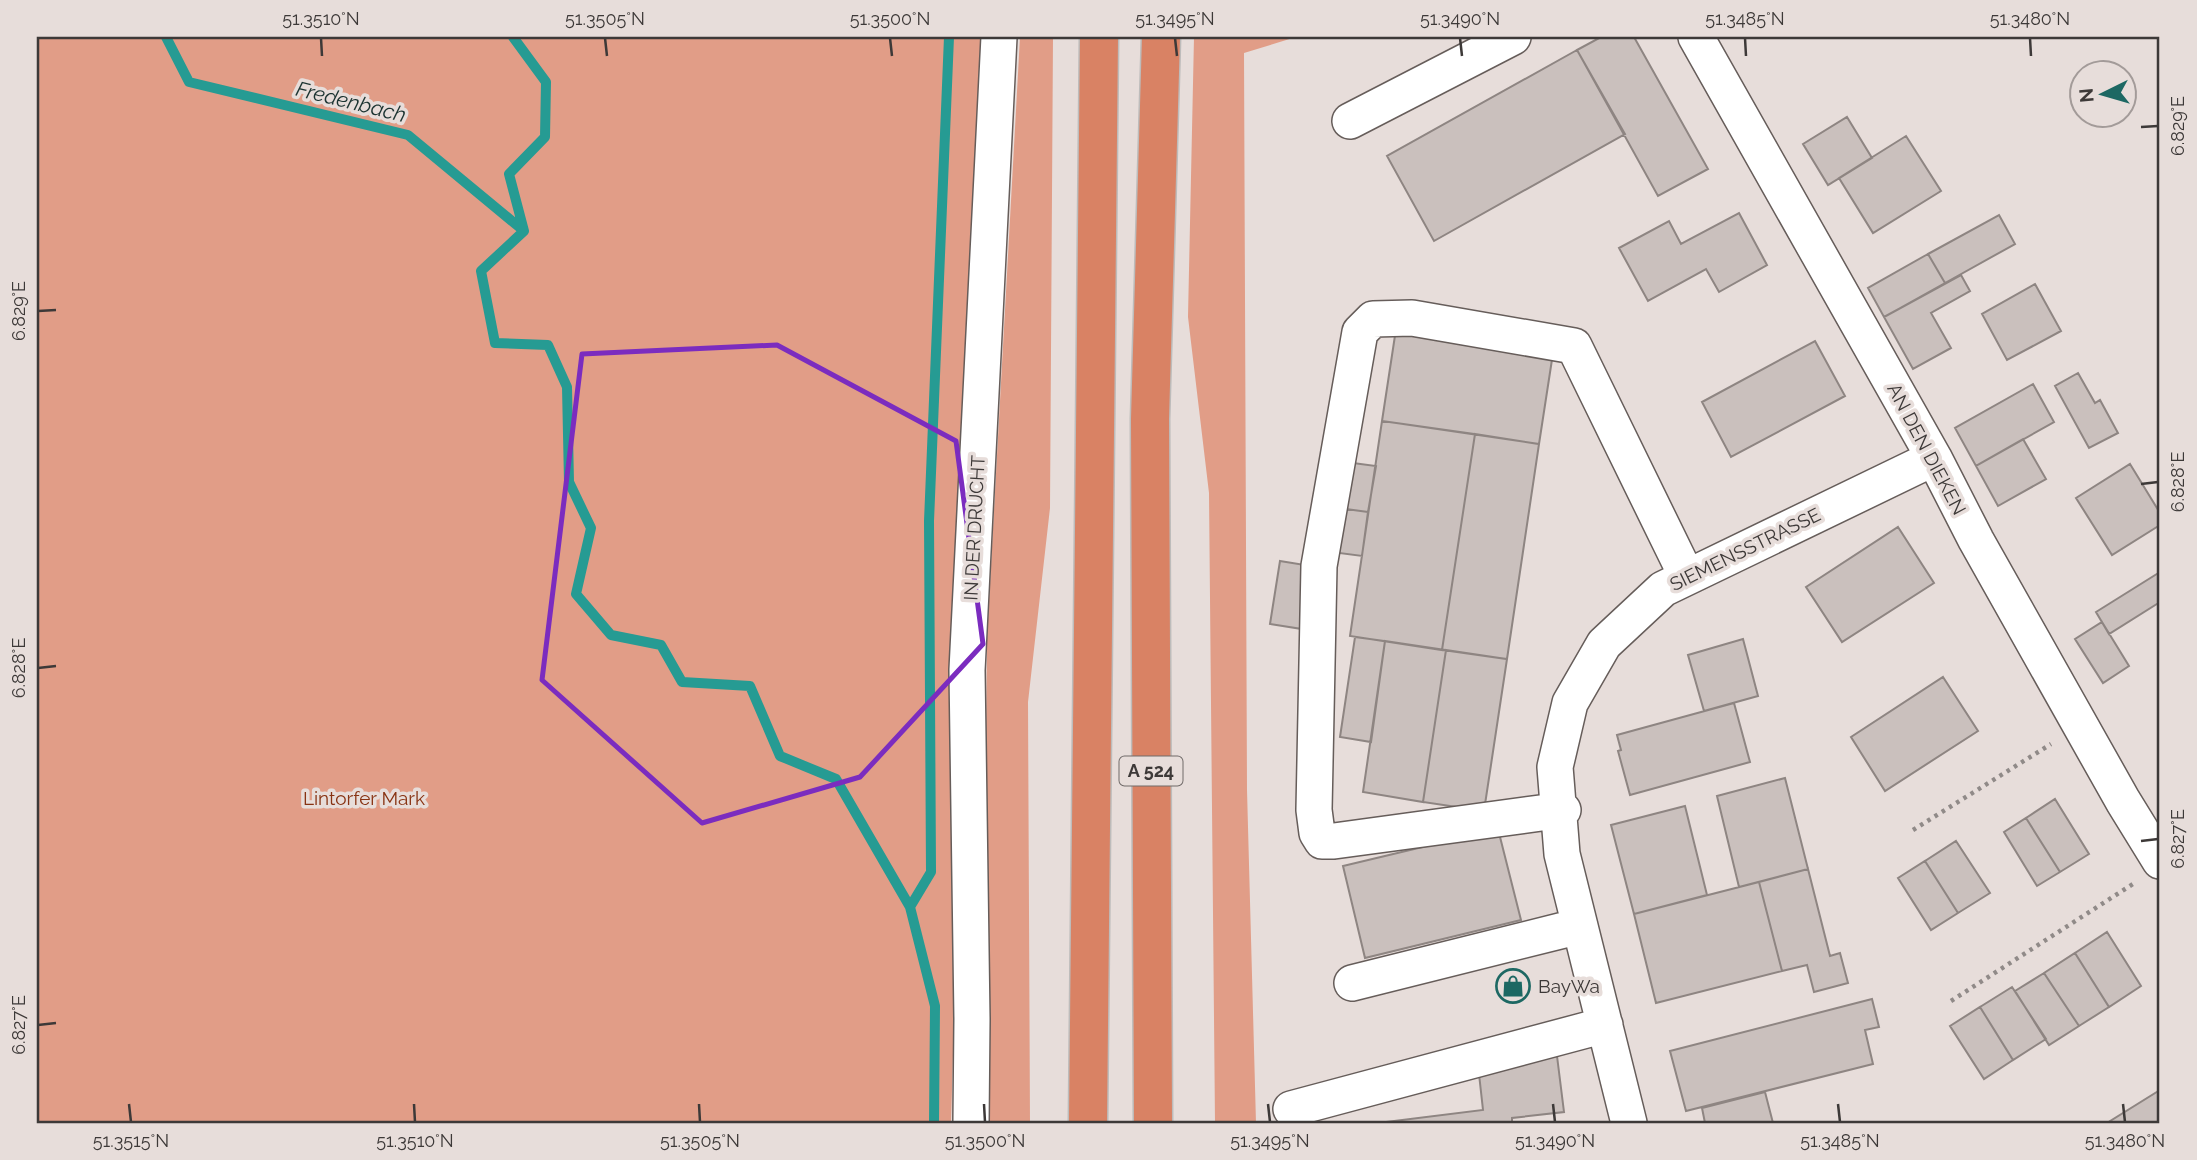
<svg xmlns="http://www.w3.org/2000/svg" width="2197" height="1160" font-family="Raleway,sans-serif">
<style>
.green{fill:#e19d87}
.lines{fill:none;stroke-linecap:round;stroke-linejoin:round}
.stream{stroke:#269b93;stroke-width:10}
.building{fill:#cac0bd;stroke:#8e8582;stroke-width:2}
.minor-casing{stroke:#665d5a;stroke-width:38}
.highway-casing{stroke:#bdbcbb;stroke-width:41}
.path{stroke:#908a88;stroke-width:4.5;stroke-dasharray:3.5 5;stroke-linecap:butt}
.minor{stroke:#fff;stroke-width:35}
.highway{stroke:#d98264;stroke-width:38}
.marked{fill:none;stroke:#7b2cbf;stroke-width:5;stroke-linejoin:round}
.ticks{fill:none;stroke:#3d3938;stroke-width:2.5}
.labels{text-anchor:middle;stroke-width:7;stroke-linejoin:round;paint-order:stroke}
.shield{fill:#e7ddda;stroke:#706a69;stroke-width:2}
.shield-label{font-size:18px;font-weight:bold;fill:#3d3938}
.street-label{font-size:19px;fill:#3d3938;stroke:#e7ddda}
.park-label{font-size:19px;fill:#883313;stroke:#e7ddda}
.poi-label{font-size:19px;fill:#3d3938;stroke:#e7ddda;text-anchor:start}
.water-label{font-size:21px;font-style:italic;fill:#1b3331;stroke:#e7ddda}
.neatline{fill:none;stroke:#3d3938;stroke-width:2.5}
.ticks-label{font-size:18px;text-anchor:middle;fill:#3d3938}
</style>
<rect width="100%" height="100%" fill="#e7ddda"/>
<path class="green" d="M 37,37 L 983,37 L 951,1123 L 37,1123 Z
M 1020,37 L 1053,37 L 1050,508 L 1028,702 L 1030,1123 L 982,1123 L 987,638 Z
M 1194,37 L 1296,37 L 1244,53 L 1247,790 L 1256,1123 L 1215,1123 L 1209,493 L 1188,317 Z"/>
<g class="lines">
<path class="stream" d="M 166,37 L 189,82 L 408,135 L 524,231
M 513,37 L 546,82 L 545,137 L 509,174 L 524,231 L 481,271 L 495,343 L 548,345 L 567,387 L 569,482 L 591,528 L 576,594 L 611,635 L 661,645 L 682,682 L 750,686 L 780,756 L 836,779 L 910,907 L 935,1006 L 934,1123
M 910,907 L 931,872 L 929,521 L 949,37"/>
</g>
<path class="building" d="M 1601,37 L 1634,37 L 1708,169 L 1658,196 L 1577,50 Z
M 1577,50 L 1625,134 L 1434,241 L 1387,156 Z
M 1847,117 L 1872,158 L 1828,185 L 1803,144 Z
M 1906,136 L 1941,191 L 1873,233 L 1839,178 Z
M 1739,213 L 1767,265 L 1719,292 L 1706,269 L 1648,301 L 1619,248 L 1669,221 L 1681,244 Z
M 1999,215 L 2015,244 L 1945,283 L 1928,254 Z
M 1928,254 L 1945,283 L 1884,317 L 1868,288 Z
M 1961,275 L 1970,291 L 1931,313 L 1951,348 L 1913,369 L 1884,317 Z
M 2035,284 L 2061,331 L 2007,360 L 1982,314 Z
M 1396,329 L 1553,353 L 1539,444 L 1382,421 Z
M 1815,341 L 1845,396 L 1731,457 L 1702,402 Z
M 2078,373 L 2095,403 L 2100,400 L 2118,433 L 2089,448 L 2055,386 Z
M 2033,384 L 2054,422 L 1976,466 L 1955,428 Z
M 1382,421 L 1475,434 L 1442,650 L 1350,636 Z
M 1475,434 L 1539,444 L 1507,659 L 1442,650 Z
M 2023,439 L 2046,479 L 1998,506 L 1976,466 Z
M 1353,463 L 1376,466 L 1368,512 L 1346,509 Z
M 2130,464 L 2160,513 L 2160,525 L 2112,555 L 2076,498 Z
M 1346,509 L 1368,512 L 1362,556 L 1339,553 Z
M 1898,527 L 1934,583 L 1842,642 L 1806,587 Z
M 1280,561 L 1311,566 L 1302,629 L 1270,624 Z
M 2160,572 L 2160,602 L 2109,634 L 2096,612 Z
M 2102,622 L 2129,666 L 2103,683 L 2075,639 Z
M 1355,637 L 1385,641 L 1371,742 L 1340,737 Z
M 1743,639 L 1758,696 L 1704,711 L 1688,655 Z
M 1385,641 L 1446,650 L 1423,802 L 1363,792 Z
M 1446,650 L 1507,659 L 1484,811 L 1423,802 Z
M 1943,677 L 1978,731 L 1885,791 L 1851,737 Z
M 1734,703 L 1750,762 L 1630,795 L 1618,751 L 1621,750 L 1617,735 Z
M 1785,778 L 1808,869 L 1739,887 L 1717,796 Z
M 2055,799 L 2089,854 L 2060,872 L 2026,818 Z
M 1685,806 L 1707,895 L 1634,914 L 1611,825 Z
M 2026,818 L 2060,872 L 2037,886 L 2004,832 Z
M 1498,829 L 1521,920 L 1365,958 L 1343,866 Z
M 1956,841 L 1990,893 L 1958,913 L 1925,861 Z
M 1925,861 L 1958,913 L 1931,930 L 1898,878 Z
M 1808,869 L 1830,956 L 1840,953 L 1848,983 L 1814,992 L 1807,965 L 1782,971 L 1759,882 Z
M 1759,882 L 1782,971 L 1656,1003 L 1634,914 Z
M 2107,932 L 2141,986 L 2109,1007 L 2075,953 Z
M 2075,953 L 2109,1007 L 2079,1026 L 2044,973 Z
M 2044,973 L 2079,1026 L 2049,1045 L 2015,991 Z
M 2012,987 L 2046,1039 L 2013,1060 L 1980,1007 Z
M 1872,999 L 1879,1027 L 1865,1030 L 1873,1064 L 1686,1111 L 1670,1051 Z
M 1980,1007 L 2013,1060 L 1984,1079 L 1950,1026 Z
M 1557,1056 L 1564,1112 L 1512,1118 L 1512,1123 L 1378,1123 L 1483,1110 L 1478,1065 Z
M 2160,1090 L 2160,1123 L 2107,1123 Z
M 1765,1092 L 1773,1123 L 1705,1123 L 1702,1108 Z"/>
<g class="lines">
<g class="minor-casing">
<path id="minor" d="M 1696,37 L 1934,458 L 1976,540 L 2123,801 L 2160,861
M 1350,121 L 1513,37
M 1563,810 L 1334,841 L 1322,841 L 1317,833 L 1314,810 L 1319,566 L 1360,332 L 1373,319 L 1412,318 L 1574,346 L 1687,577
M 1352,983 L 1580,926
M 1291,1109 L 1605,1025
M 971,1123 L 972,1019 L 967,670 L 999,37
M 1629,1123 L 1562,854 L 1555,767 L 1570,703 L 1604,644 L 1663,589 L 1934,458"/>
</g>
<g class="highway-casing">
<path id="highway" d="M 1088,1123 L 1099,37
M 1153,1123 L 1150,419 L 1161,37"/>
</g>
<path class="path" d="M 1913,830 L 2051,744
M 1951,1001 L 2136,882"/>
<use href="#minor" class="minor"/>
<use href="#highway" class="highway"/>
</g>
<path class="marked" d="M 777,345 L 956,441 L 983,644 L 860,777 L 702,823 L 542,680 L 582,354 Z"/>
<path class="ticks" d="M 321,38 L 322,56M 605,38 L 607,56M 890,38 L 892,56M 1175,38 L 1177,56M 1460,38 L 1462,56M 1745,38 L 1746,56M 2030,38 L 2031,56M 2141,127 L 2158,126M 38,311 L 56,310M 2141,484 L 2158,482M 38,668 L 56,666M 2141,841 L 2158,839M 38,1025 L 56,1023M 129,1104 L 131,1122M 414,1104 L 415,1122M 699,1104 L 700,1122M 984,1104 L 985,1122M 1268,1104 L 1270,1122M 1553,1104 L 1555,1122M 1838,1104 L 1840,1122M 2123,1104 L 2125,1122"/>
<defs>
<g id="shop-ring" transform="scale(1.75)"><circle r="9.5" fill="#e7ddda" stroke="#1d6863" stroke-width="1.5"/><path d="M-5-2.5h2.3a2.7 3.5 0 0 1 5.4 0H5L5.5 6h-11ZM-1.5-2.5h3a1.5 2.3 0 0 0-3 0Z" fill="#1d6863"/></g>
</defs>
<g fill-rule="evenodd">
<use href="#shop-ring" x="1513" y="986"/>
</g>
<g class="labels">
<rect class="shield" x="1119.5" y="756.5" width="63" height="29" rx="5"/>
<g class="shield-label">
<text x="1151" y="777">A 524</text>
</g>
<g class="street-label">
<text transform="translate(1927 449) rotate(62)" y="7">AN DEN DIEKEN</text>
<text transform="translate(974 528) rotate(-87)" y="7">IN DER DRUCHT</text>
<text transform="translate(1745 549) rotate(-26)" y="7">SIEMENSSTRASSE</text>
</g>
<g class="park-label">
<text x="364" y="805">Lintorfer Mark</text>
</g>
<g class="poi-label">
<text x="1538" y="993">BayWa</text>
</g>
<g class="water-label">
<text transform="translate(351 102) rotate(14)" y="7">Fredenbach</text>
</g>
</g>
<rect width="2197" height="1160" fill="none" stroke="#e7ddda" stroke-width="77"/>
<g transform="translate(2103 94) rotate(265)"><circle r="33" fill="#e7ddda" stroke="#a39b99" stroke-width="2"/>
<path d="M0-5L12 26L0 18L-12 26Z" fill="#1d6863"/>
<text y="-10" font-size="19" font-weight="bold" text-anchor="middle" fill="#3d3938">N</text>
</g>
<rect x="38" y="38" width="2120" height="1084" class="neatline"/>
<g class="ticks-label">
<text x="321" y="25">51.3510°N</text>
<text x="605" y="25">51.3505°N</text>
<text x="890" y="25">51.3500°N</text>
<text x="1175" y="25">51.3495°N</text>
<text x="1460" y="25">51.3490°N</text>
<text x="1745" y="25">51.3485°N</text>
<text x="2030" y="25">51.3480°N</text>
<text transform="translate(2178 126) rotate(-90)" y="6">6.829°E</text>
<text transform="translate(19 311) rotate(-90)" y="6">6.829°E</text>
<text transform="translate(2178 482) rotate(-90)" y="6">6.828°E</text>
<text transform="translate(19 668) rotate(-90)" y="6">6.828°E</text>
<text transform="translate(2178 839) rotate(-90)" y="6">6.827°E</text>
<text transform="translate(19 1025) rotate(-90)" y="6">6.827°E</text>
<text x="131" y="1147">51.3515°N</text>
<text x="415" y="1147">51.3510°N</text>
<text x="700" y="1147">51.3505°N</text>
<text x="985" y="1147">51.3500°N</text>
<text x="1270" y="1147">51.3495°N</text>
<text x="1555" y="1147">51.3490°N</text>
<text x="1840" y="1147">51.3485°N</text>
<text x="2125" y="1147">51.3480°N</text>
</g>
</svg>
